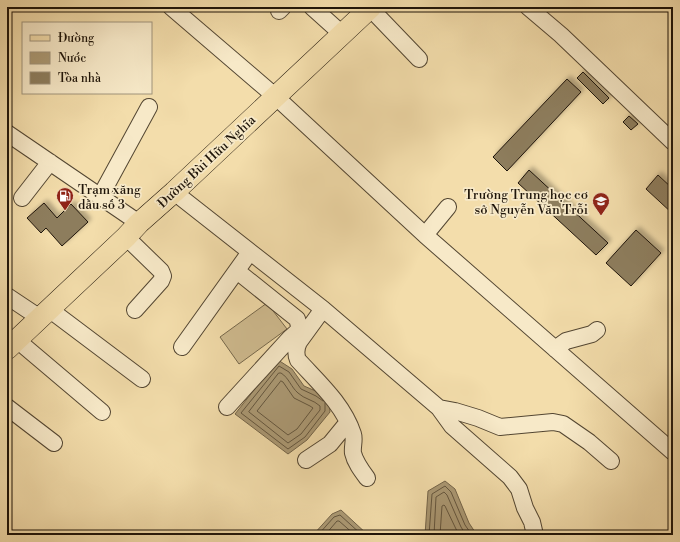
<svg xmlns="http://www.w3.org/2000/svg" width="680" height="542" font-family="'Libre Bodoni',serif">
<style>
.green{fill:#cfbb8f;stroke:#76684c}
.water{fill:#ab9974;stroke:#736449}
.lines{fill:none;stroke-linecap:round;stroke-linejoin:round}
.shore{stroke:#64563e;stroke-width:1}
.building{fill:#8d7d5d;stroke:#1e1409;filter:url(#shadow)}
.minor-casing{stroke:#534632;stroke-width:18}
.major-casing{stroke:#1e1409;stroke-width:22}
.minor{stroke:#f7e9c8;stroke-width:16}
.major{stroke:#f3ddab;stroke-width:21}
.labels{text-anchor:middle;stroke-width:3.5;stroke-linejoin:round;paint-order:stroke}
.street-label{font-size:13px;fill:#1e1409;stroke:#f7e9c8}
.poi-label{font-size:13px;fill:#1e1409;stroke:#f7e9c8;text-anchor:start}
</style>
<defs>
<filter id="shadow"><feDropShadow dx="3.5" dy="-3.5" stdDeviation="2" flood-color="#0004"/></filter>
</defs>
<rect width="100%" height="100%" fill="#f3ddab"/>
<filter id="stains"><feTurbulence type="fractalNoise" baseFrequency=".005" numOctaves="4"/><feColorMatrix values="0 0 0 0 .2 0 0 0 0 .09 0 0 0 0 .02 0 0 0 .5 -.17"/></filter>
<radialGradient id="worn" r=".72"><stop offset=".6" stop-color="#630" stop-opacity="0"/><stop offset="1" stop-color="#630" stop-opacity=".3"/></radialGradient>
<path class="green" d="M 267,303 L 287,329 L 239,364 L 220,337 Z"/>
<path class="water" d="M 278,360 L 292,369 L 304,386 L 318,392 L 329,400 L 330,412 L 307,440 L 288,454 L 235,414 Z
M 445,481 L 455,489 L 469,523 L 477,535 L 425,535 L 428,491 Z
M 341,510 L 368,535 L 313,535 L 332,514 Z"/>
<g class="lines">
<path class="shore" d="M 279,373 L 281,373 C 289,378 291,387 298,393 C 304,399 314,400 320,406 L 320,410 L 301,434 L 288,443 L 249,412 Z
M 281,381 L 283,382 L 294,398 L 310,406 L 313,408 L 297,429 L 288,435 L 257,411 L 280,382 Z
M 323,401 L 316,396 L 301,389 L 289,372 L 279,366 L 241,413 L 288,449 L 305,437 L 325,411 L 325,403
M 318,535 L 334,517 L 340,515 L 362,535
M 325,535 L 337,521 L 339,521 L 355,535
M 429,535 L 432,494 L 445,486 L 451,492 L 465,525 L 472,535
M 434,535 L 436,497 L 444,492 L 447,495 L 461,527 L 466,535
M 440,535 L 442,506 L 444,505 L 445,506 L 456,529 L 459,535"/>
</g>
<path class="building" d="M 583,72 L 609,98 L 603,104 L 577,78 Z
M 567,79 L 581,92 L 507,171 L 493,157 Z
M 629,116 L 638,124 L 631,130 L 623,122 Z
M 529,170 L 608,243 L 596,255 L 518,183 Z
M 658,175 L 673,189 L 673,214 L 646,189 Z
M 44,203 L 57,218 L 71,204 L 88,222 L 62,246 L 46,228 L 41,233 L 27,218 Z
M 636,230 L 661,253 L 631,286 L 606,263 Z"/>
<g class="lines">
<g class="minor-casing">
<path id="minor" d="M 171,7 L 276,97 L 425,235 L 673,452
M 312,7 L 342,34
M 528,7 L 561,35 L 673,142
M 370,8 L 419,59
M 279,11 L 283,7
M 7,133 L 139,223
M 174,192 L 323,309 L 439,408 L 452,426 L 510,477 L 519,489 L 525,508 L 532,522 L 535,535
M 100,197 L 149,107
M 22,198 L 50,162
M 425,235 L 448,207
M 126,237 L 161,271 L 163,276 L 161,281 L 135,310
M 7,296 L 40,318
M 49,309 L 142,379
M 323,309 L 299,342 C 296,348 295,353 298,360 C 319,383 343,404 353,434 C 355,440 352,447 353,453 C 355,462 361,470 367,478
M 17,340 L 102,412
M 182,347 L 250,252
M 555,349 L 566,341 L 592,334 L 597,330
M 7,407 L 54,443
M 227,407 L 290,338 C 298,331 301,330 297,319 L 237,271
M 439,408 L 455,411 L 478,418 L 500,427 L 553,422 L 563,424 L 589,442 L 611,461
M 306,460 L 330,444 L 348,422"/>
</g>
<g class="major-casing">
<path id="major" d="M 7,349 L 126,237 L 139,223 L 174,192 L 371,7"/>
</g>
<use href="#minor" class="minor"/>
<use href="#major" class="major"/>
</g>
<defs>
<g id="fuel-pin" transform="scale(0.9)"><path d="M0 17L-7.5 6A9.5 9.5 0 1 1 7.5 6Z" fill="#8f2418" stroke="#f7e9c8"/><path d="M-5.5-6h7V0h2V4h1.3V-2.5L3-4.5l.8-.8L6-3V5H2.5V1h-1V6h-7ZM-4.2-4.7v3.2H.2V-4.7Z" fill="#fff"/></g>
<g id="school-pin" transform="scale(0.9)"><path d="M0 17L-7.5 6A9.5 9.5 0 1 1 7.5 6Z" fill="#8f2418" stroke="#f7e9c8"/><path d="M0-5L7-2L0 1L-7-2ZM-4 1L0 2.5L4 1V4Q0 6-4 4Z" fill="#fff"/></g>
</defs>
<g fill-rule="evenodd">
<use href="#fuel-pin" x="65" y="196"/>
<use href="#school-pin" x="601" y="201"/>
</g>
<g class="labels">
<g class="street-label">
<text transform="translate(206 161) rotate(-43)" y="5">Đường Bùi Hữu Nghĩa</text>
</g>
<g class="poi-label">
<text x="78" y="194">Trạm xăng<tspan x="78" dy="15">dầu số 3</tspan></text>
<text x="588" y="199" text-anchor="end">Trường Trung học cơ<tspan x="588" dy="15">sở Nguyễn Văn Trỗi</tspan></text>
</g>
</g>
<rect width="680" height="542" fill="none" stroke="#f3ddab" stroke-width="24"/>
<rect x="8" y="8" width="664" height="526" fill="none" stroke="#1e1409" stroke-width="2"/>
<rect x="12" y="12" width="656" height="518" fill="none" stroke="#1e1409"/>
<rect x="22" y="22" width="130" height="72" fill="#f7e9c8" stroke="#a0947c"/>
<rect x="30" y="35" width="20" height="6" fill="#f3ddab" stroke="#a0947c"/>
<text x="58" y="42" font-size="12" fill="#1e1409">Đường</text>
<rect x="30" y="52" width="20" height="12" fill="#ab9974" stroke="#a0947c"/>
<text x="58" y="62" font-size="12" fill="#1e1409">Nước</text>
<rect x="30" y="72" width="20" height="12" fill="#8d7d5d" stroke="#a0947c"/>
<text x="58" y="82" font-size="12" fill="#1e1409">Tòa nhà</text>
<rect width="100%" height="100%" filter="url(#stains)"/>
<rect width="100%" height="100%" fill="url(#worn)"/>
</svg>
